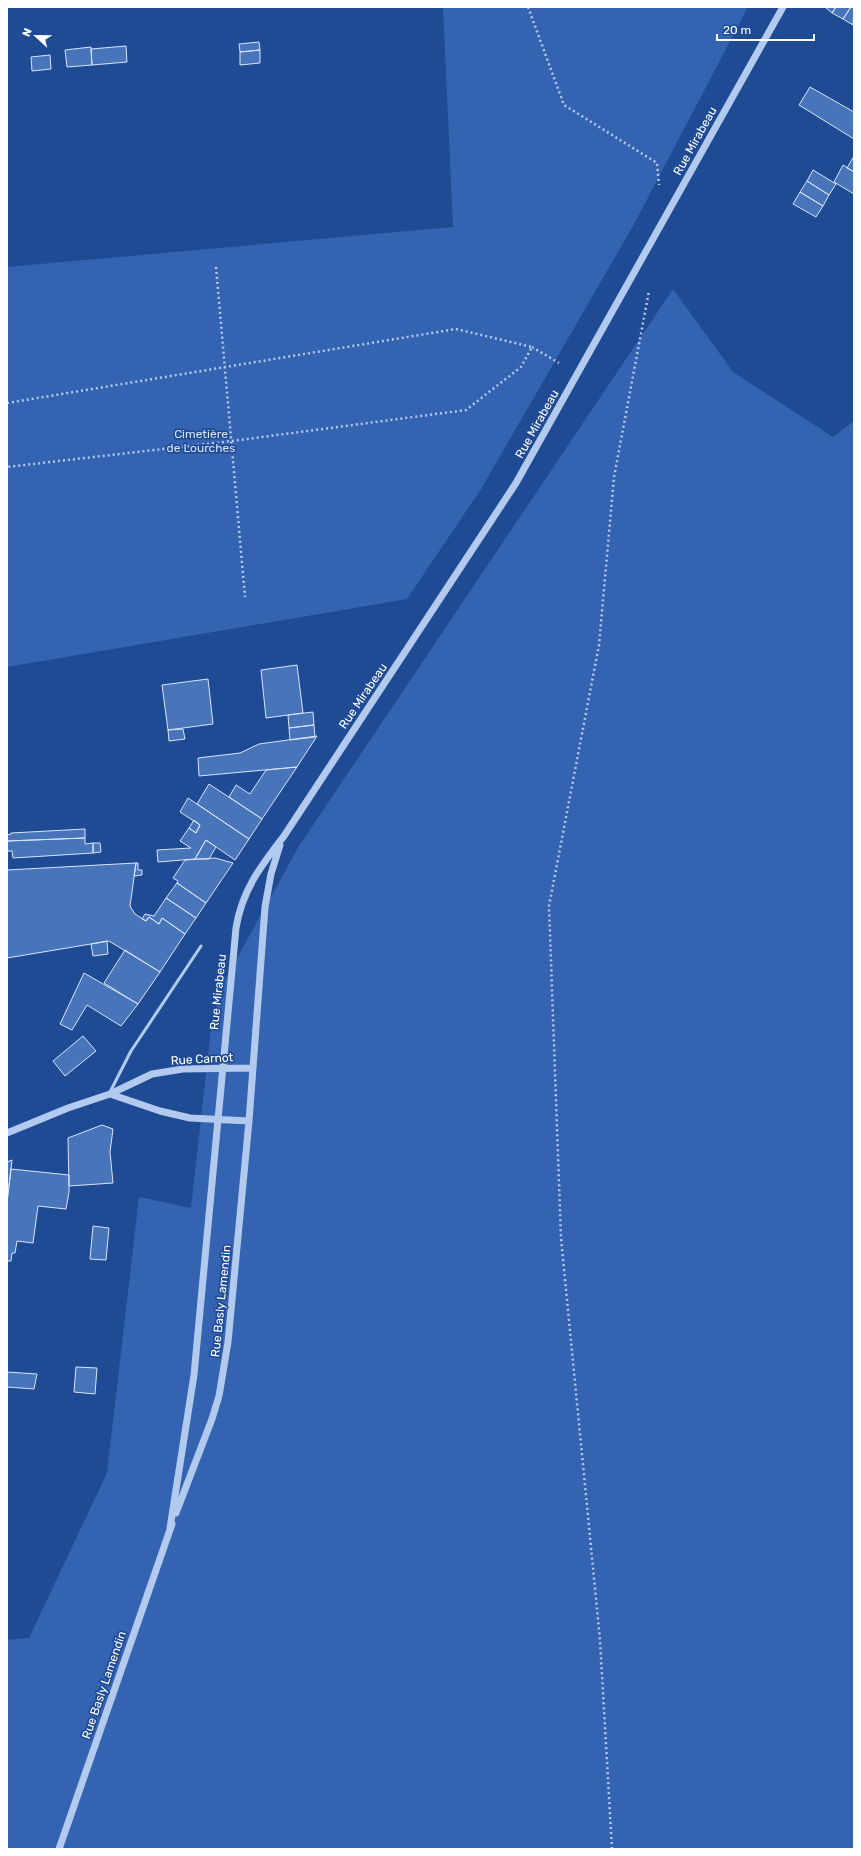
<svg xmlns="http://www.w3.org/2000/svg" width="861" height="1856" font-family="Rubik,sans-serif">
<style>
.green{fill:#3464b1}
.building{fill:#4874ba;stroke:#d8e5fa}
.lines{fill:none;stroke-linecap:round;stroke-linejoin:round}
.path{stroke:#b2caee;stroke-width:2.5;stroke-dasharray:2 3;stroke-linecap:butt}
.service{stroke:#b2caee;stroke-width:3}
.tertiary{stroke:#b2caee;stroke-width:7}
.labels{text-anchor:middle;stroke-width:3.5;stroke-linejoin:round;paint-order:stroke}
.street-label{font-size:12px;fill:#fff;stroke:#1f4b94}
.park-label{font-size:12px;fill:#d8e5fa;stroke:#1f4b94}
</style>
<rect width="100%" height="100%" fill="#1f4b94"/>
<path class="green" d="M 443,7 L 748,7 L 633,226 L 481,489 L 407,599 L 7,667 L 7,267 L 453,227 Z
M 673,289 L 733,372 L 833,437 L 854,421 L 854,1849 L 7,1849 L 7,1640 L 29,1638 L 107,1473 L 139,1197 L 191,1208 L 211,1029 L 221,987 L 299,846 Z"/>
<path class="building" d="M 825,7 L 836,7 L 832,13 Z
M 836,7 L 851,7 L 843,19 L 832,13 Z
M 851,7 L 854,7 L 853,25 L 843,19 Z
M 259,42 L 260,50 L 240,52 L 239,44 Z
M 126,46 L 127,62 L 92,65 L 91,49 Z
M 91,47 L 92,65 L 67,67 L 65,50 Z
M 260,50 L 260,63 L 240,65 L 240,52 Z
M 50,55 L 51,69 L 32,71 L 31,57 Z
M 810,87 L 854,112 L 854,139 L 799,105 Z
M 854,156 L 854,172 L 847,168 Z
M 843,165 L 854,172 L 854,194 L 834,182 Z
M 813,170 L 836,184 L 829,195 L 807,181 Z
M 807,181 L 829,195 L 823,206 L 800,192 Z
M 800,192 L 823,206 L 816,217 L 793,204 Z
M 297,665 L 303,713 L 266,718 L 261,670 Z
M 208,679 L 213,724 L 168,730 L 162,685 Z
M 313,712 L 314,725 L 289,728 L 288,715 Z
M 314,725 L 315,737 L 290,740 L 289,728 Z
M 183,729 L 185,739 L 169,741 L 168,730 Z
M 317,736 L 297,767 L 199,776 L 198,758 L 240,753 L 259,744 Z
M 297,767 L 262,819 L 229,797 L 236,785 L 250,794 L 266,770 Z
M 209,784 L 262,819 L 249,839 L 197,804 Z
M 188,798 L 249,839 L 235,860 L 206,840 L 195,859 L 158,862 L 157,850 L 191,848 L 180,841 L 189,828 L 196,833 L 200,825 L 180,812 Z
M 194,820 L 200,825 L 196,833 L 189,828 Z
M 85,829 L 85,838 L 7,841 L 7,835 L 11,834 L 11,833 Z
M 85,838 L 85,844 L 93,843 L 93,853 L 13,858 L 12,851 L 7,851 L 7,841 Z
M 206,840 L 216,847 L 209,859 L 195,859 Z
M 93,843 L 100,843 L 101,852 L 93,853 Z
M 215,858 L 233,863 L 206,903 L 177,883 L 178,881 L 173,878 L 185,860 Z
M 136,863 L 130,906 L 135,914 L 146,921 L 149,917 L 159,924 L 162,918 L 185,934 L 160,972 L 109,941 L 7,958 L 7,870 Z
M 136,863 L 138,863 L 138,870 L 142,870 L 142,875 L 134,876 Z
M 177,883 L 206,903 L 196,918 L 166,898 Z
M 166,898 L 196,918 L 185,934 L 162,918 L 159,924 L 149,917 L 146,921 L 142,919 L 145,914 L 154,916 Z
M 107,941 L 108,954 L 93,956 L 91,944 Z
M 125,950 L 160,972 L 138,1004 L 104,983 Z
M 84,973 L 138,1004 L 121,1026 L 87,1005 L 72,1030 L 60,1024 Z
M 83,1036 L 96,1051 L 65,1076 L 53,1061 Z
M 102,1125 L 113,1129 L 110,1152 L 113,1183 L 69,1186 L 68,1138 Z
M 12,1160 L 11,1169 L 7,1202 L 7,1162 Z
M 11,1169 L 69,1175 L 69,1192 L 66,1209 L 38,1206 L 33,1243 L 17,1241 L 15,1253 L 12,1253 L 11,1261 L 7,1261 L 7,1202 Z
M 93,1226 L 109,1228 L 106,1260 L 90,1259 Z
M 76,1367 L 97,1368 L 95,1394 L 74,1392 Z
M 7,1372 L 37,1374 L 34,1389 L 7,1387 Z"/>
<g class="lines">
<path class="path" d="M 528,7 L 564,105 L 657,163 L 659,185
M 216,267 L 245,597
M 532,347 L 559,363
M 7,403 L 456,329 L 532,347 L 521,367 L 466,410 L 232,441 L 7,467
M 612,1849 L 600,1640 L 561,1238 L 549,906 L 599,645 L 614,477 L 649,291"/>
<path class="service" d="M 110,1092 L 131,1051 L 201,946"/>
<path class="tertiary" d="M 110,1094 L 160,1111 L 190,1118 L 249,1121
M 7,1133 L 68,1108 L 110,1094 L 152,1074 L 183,1069 L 253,1068
M 176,1513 L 212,1419 L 219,1396 L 228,1342 L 249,1121 L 265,907 L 271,874 L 280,845
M 170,1528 L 194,1375 L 236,928 C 242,890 261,866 284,836 L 516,483 L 783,7
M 59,1849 L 172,1524"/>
</g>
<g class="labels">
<g class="street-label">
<text transform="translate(695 141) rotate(-61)" y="4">Rue Mirabeau</text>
<text transform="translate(537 424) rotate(-61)" y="4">Rue Mirabeau</text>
<text transform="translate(363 696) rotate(-56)" y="4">Rue Mirabeau</text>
<text transform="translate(218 992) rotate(-84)" y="4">Rue Mirabeau</text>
<text transform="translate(202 1059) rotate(-3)" y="4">Rue Carnot</text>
<text transform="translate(221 1301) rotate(-84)" y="4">Rue Basly Lamendin</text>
<text transform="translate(104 1685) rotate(-71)" y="4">Rue Basly Lamendin</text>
</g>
<g class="park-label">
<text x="201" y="438">Cimetière<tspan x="201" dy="14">de Lourches</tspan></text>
</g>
</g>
<rect width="861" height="1856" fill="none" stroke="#ffffff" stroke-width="16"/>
<g transform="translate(36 36) rotate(292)" stroke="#1f4b94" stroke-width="3" paint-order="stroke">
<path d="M0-3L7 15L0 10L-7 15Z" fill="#ffffff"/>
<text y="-6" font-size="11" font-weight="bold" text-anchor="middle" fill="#ffffff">N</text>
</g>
<path d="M717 34v6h97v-6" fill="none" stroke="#ffffff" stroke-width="2"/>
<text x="723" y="34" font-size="12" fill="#ffffff" stroke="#1f4b94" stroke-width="3" paint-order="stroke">20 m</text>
</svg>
